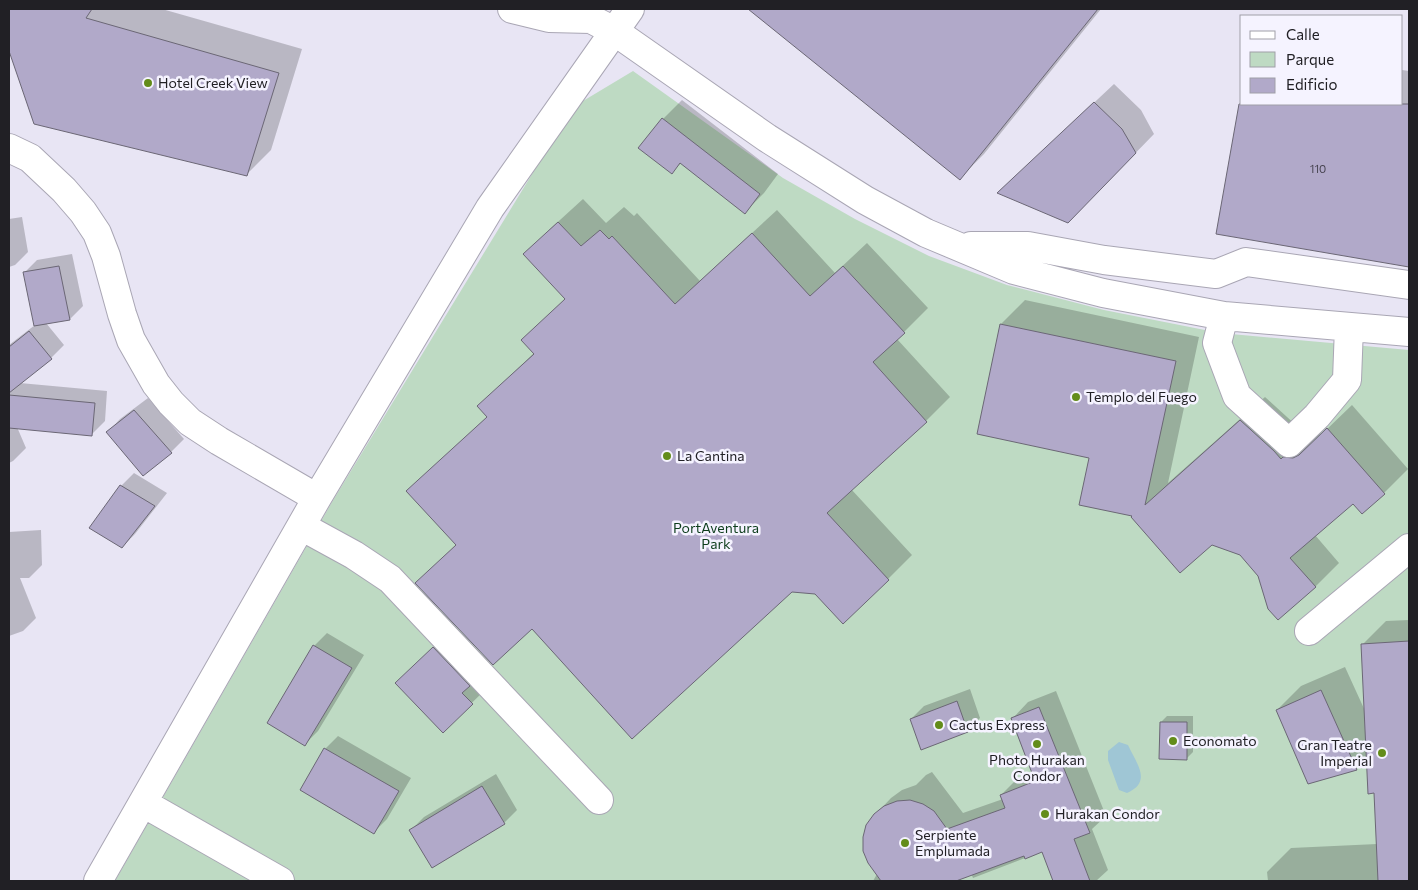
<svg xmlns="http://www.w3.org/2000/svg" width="1418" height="890" font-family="Commissioner,sans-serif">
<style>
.green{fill:#bedac3}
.water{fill:#9fc6d5}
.shadow{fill:#0003}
.building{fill:#b1a9c9;stroke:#6b6775}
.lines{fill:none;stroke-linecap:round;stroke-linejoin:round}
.minor-casing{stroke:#a9a6b4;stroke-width:30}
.minor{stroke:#fff;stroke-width:28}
.poi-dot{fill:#638c1a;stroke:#f5f3ff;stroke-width:2}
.labels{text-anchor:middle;stroke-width:5;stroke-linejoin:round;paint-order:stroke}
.number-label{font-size:11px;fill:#45424e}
.poi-label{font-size:14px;fill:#212025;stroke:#f5f3ff;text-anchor:start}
.park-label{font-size:14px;fill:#0d3d1c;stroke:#f5f3ff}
</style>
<rect width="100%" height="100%" fill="#e8e5f4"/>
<path class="green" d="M 633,71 L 783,178 L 855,219 L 929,256 L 1007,285 L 1104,310 L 1220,333 L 1409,350 L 1409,881 L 115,881 L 332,502 L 573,107 Z"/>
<path class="water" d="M 1119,742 L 1128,745 C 1136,763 1153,782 1127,793 L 1119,790 L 1108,760 L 1108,751 Z"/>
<path class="shadow" d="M 9,9 L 162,9 L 302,49 L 271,150 L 247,174 L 35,123 L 9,47 Z
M 750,9 L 1101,9 L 984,154 L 960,178 Z
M 1402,70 L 1409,71 L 1409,266 L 1218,233 L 1242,95 L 1242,104 L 1402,104 Z
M 1114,84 L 1141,110 L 1154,134 L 1087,203 L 1017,175 Z
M 682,100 L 778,174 L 764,193 L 745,212 L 681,163 L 672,172 L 640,148 L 663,119 Z
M 583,199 L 606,223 L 624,207 L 634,216 L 637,213 L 700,281 L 777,210 L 835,273 L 867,243 L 928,308 L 897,339 L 950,397 L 926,421 L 851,489 L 912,555 L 888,579 L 816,593 L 791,591 L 532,628 L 417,583 L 457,544 L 408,491 L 488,416 L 479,406 L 534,353 L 523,340 L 566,298 L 549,230 Z
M 22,217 L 28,252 L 15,265 L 9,267 L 9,219 Z
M 72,254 L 83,306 L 70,319 L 46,323 L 64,345 L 51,358 L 20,383 L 107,391 L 105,421 L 92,434 L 17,427 L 26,448 L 13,461 L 9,463 L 9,345 L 35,325 L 24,273 L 37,260 Z
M 1025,300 L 1199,337 L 1168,483 L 1265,397 L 1298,427 L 1309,434 L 1318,435 L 1325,431 L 1352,405 L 1408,469 L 1384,493 L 1353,502 L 1315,535 L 1339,563 L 1315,587 L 1260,576 L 1240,554 L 1135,515 L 1091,457 L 1001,324 Z
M 148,398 L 184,439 L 171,452 L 143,474 L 108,432 L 120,419 Z
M 134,473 L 167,493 L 135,534 L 122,547 L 121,486 Z
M 41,530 L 42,565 L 29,578 L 20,578 L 36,618 L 23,631 L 9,636 L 9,532 Z
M 1409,620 L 1409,881 L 1268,881 L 1267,872 L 1291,848 L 1377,844 L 1375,792 L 1368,757 L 1356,769 L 1277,710 L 1301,686 L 1345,667 L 1366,713 L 1363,644 L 1386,621 Z
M 327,633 L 364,655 L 318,731 L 305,744 L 314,646 Z
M 446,635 L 485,690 L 443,731 L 397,683 Z
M 970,689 L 980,718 L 967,731 L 911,719 L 924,706 Z
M 1056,691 L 1106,816 L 1092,829 L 1108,870 L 1096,881 L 1055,881 L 1043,851 L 973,878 L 962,850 L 944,864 L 934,881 L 873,881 L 877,874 L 875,815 L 891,798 L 902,790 L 916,785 L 926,775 L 932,772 L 963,813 L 1003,799 L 1001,795 L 1017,779 L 1033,773 L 1012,719 L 1028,702 Z
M 1167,716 L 1193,716 L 1193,752 L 1186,759 L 1161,722 Z
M 338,736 L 411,778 L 387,819 L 374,832 L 301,790 L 325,749 Z
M 496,774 L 517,810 L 504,823 L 411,830 L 424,817 Z"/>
<path class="building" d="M 9,9 L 92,9 L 86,18 L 279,73 L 247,176 L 34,124 L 9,51 Z
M 748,9 L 1098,9 L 960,180 Z
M 1094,102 L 1122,129 L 1136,153 L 1068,223 L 997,193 Z
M 1239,104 L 1409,104 L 1409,267 L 1216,234 Z
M 662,118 L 760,194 L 745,214 L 680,163 L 672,174 L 638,148 Z
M 558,222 L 581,246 L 600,230 L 609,239 L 612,236 L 675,304 L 752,233 L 810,296 L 843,266 L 905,333 L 873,362 L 927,422 L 827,513 L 889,580 L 843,624 L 815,594 L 792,592 L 632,739 L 532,629 L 493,665 L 415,583 L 456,545 L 406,491 L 487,417 L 477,406 L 534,354 L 521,340 L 565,299 L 523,254 Z
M 59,266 L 70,320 L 34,326 L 23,272 Z
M 1000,324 L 1176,361 L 1145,505 L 1240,420 L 1274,451 L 1281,459 L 1283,457 L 1293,458 L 1299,455 L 1327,428 L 1385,494 L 1362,514 L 1353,504 L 1290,558 L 1316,587 L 1278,620 L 1268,609 L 1258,576 L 1240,555 L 1212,545 L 1180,573 L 1131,517 L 1132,516 L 1079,505 L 1089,458 L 977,434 Z
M 29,331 L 52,359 L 9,393 L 9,347 Z
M 9,395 L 95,403 L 92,436 L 9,428 Z
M 134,410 L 172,453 L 143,476 L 106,432 Z
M 120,485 L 155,506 L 122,548 L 89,528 Z
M 1409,641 L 1409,881 L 1378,881 L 1374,793 L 1368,794 L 1361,644 Z
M 313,645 L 352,668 L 305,746 L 267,723 Z
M 433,647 L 470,686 L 462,693 L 473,704 L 443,733 L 395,683 Z
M 1321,690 L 1357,770 L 1308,784 L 1276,710 Z
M 957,701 L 968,732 L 921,750 L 910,719 Z
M 1039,707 L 1090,833 L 1074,839 L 1090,881 L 1053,881 L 1042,852 L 1025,859 L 1024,856 L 956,881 L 881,881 L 868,863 L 863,851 L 863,837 L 866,825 L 874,814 L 884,806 L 897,801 L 910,800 L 923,804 L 934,811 L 947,829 L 1005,808 L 1000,795 L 1035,781 L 1011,718 Z
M 1160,722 L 1187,722 L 1187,760 L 1159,759 Z
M 324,748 L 399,791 L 374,834 L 300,790 Z
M 482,786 L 505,824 L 432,868 L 409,830 Z"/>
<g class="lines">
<g class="minor-casing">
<path id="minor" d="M 512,9 L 549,18 L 591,19 L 614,31 L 767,138 L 865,200 L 926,233 L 1014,270 L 1103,293 L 1224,316 L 1409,332
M 9,148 L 30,158 L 64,190 L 83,212 L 97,233 L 106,256 L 122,314 L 131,340 L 156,384 L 171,403 L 190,422 L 219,441 L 317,498
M 971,246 L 1028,246 L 1104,260 L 1216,274 L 1246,262 L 1409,285
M 1224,316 L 1217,343 L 1237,396 L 1289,443 L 1317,416 L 1347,380 L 1349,327
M 301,526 L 354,555 L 390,579 L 599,800
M 1309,631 L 1409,548
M 143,803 L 280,881
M 98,881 L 317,498 L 490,208 L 630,9"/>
</g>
<use href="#minor" class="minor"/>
</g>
<g class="poi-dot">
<circle cx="148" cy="83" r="5"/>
<circle cx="1076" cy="397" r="5"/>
<circle cx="667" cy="456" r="5"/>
<circle cx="939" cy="725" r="5"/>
<circle cx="1173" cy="741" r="5"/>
<circle cx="1037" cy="744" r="5"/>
<circle cx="1382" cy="753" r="5"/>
<circle cx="1045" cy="814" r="5"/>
<circle cx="905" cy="843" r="5"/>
</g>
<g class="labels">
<g class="number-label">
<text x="1318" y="173">110</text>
</g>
<g class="poi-label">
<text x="158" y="88">Hotel Creek View</text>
<text x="1086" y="402">Templo del Fuego</text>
<text x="677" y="461">La Cantina</text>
<text x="949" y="730">Cactus Express</text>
<text x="1183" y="746">Economato</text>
<text x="1372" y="750" text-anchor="end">Gran Teatre<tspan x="1372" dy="16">Imperial</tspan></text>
<text x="1037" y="765" text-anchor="middle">Photo Hurakan<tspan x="1037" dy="16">Condor</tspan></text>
<text x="1055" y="819">Hurakan Condor</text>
<text x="915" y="840">Serpiente<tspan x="915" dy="16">Emplumada</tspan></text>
</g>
<g class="park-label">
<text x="716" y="533">PortAventura<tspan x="716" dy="16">Park</tspan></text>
</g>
</g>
<rect width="1418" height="890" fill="none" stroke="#212025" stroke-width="20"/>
<rect x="1240" y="15" width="162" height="90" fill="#f5f3ff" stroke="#a09fa8"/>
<rect x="1250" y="31" width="25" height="8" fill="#ffffff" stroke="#a09fa8"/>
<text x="1286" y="40" font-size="15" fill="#212025">Calle</text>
<rect x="1250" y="52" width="25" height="15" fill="#bedac3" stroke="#a09fa8"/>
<text x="1286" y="65" font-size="15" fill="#212025">Parque</text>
<rect x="1250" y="78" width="25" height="15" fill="#b1a9c9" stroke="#a09fa8"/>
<text x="1286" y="90" font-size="15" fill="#212025">Edificio</text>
</svg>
